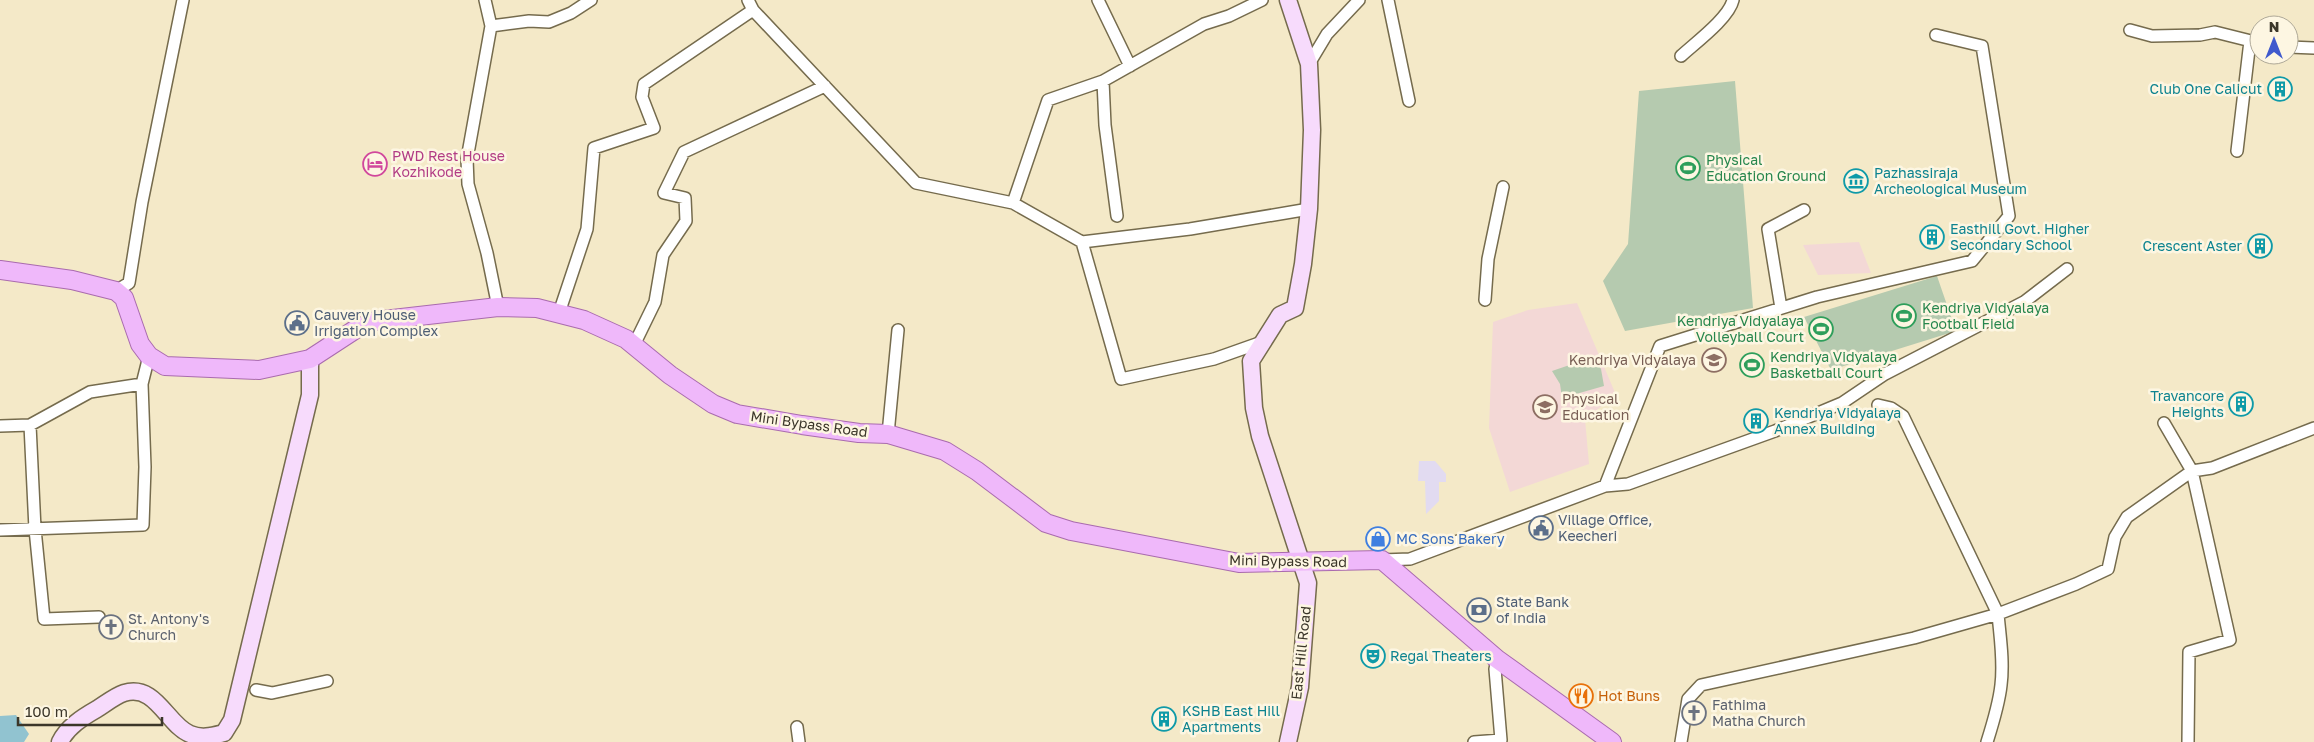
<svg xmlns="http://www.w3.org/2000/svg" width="2314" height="742" font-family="'Golos Text',sans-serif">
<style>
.education{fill:#f3d8d6}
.medical{fill:#e2dbf1}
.green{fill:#b5caaf}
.water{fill:#91c3d0}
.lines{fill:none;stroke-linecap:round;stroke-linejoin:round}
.street-casing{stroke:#756b4d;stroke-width:14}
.secondary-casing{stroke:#756b4d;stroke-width:19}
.primary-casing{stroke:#a96bae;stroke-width:20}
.street{stroke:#fff;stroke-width:11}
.secondary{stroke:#f7dbfc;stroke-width:16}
.primary{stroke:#efb8fa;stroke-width:18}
.labels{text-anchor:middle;stroke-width:5;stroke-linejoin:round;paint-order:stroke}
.culture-label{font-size:14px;fill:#0d838f;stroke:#fdf6e2;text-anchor:start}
.hotel-label{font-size:14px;fill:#b23c85;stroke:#fdf6e2;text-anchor:start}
.leisure-label{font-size:14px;fill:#27864d;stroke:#fdf6e2;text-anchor:start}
.service-label{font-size:14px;fill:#4e5e75;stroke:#fdf6e2;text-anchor:start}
.education-label{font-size:14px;fill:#785e54;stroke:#fdf6e2;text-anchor:end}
.street-label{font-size:14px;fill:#3b3629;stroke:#fdf6e2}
.shop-label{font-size:14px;fill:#366cbe;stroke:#fdf6e2;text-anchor:start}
.worship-label{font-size:14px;fill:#5b616d;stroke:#fdf6e2;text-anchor:start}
.food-label{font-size:14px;fill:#c56008;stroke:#fdf6e2;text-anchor:start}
</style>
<rect width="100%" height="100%" fill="#f4e9c8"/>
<path class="education" d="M 1859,242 L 1871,273 L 1818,275 L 1803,245 Z
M 1577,303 L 1616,395 L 1585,419 L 1589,464 L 1510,492 L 1489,428 L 1493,322 L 1528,310 Z"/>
<path class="medical" d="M 1419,461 L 1435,461 L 1446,474 L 1446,482 L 1439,482 L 1439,501 L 1426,514 L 1425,481 L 1418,481 Z"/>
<path class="green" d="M 1735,81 L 1753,308 L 1625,331 L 1603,281 L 1628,244 L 1639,91 Z
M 1937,276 L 1956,331 L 1831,370 L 1804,317 Z
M 1593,357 L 1601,369 L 1604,386 L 1562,398 L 1560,384 L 1552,371 Z"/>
<path class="water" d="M 16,715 L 29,734 L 24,742 L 0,742 L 0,716 Z"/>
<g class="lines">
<g class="street-casing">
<path id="street" d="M 485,0 L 491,26 L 467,159 L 468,184 L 487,253 L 498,307
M 748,0 L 753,10 L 916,183 L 1013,203 L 1082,242 L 1190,229 L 1309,209
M 1098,0 L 1130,66
M 1388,0 L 1409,101
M 491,26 L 529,21 L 549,22 L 571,13 L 591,0
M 2130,30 L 2152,36 L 2200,35 L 2215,32 L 2259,43
M 2289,47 L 2314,48
M 1681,56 C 1695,43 1729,18 1733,0
M 1309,64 L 1327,34 L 1359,0
M 2237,151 L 2250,41
M 1013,203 L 1048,100 L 1103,81
M 1117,216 L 1105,125 L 1103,81 L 1204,24 L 1229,16 L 1262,0
M 1082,242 L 1121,379 L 1214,359 L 1262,342
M 116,291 L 129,283 L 142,202 L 183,0
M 1485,300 L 1488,259 L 1503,187
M 1781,308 L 1768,229 L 1804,210
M 559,313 L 587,229 L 594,148 L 654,128 L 642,97 L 644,84 L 753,10
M 634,345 L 655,302 L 663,255 L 686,221 L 685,198 L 664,193 L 684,152 L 825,86
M 1878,405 L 1891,408 L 1903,416 L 1998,614 L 2076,584 L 2108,569 L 2115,537 L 2127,517 L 2192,471 L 2212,468 L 2314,428
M 2164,423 L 2192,471 L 2230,640 L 2189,652 L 2188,742
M 30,425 L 35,529 L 44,619 L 99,617
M 0,426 L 30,425 L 90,392 L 142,384
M 888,434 L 898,330
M 1605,486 L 1628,484 L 1775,431 L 1842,403 L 1885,374 L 2024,302 L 2067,269
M 0,530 L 143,525 L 145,467 L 142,384 L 149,356
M 1382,560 L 1410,559 L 1605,486 L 1660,346 L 1817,297 L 1972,261 L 2009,216 L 1982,46 L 1936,35
M 256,690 L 272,693 L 327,681
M 797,727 L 799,742
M 1474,742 L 1501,740 L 1495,669 L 1497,659
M 1681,742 L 1688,699 L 1701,685 L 1914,638 L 1998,614 C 2000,637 2004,661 2001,685 C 1999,704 1993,723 1987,742"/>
</g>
<g class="secondary-casing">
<path id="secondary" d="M 60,742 C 67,727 83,717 97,709 C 105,704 115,696 124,693 C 156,683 167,725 190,734 C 202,739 212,736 224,733 L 232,720 L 310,395 L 310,359
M 1288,742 L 1300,687 L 1308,583 L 1260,436 L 1254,408 L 1251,361 L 1280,315 L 1295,308 L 1303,264 L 1309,209 L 1312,130 L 1309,64 L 1288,0"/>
</g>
<g class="primary-casing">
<path id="primary" d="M 0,270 L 72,280 L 116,291 L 124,298 L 140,344 L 149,356 L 165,366 L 259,370 L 310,359 L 356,329 L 375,321 L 498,307 L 537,308 L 584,320 L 626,339 L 670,375 L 713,404 L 737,414 L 802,425 L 859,433 L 888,434 L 945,451 L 977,471 L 1046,523 L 1071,531 L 1239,563 L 1382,560 L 1497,659 L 1612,742"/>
</g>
<use href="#street" class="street"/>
<use href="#secondary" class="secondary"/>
<use href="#primary" class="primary"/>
</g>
<defs>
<g id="building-ring" transform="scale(1.25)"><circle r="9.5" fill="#fdf6e2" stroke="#0f9aa8" stroke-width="1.5"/><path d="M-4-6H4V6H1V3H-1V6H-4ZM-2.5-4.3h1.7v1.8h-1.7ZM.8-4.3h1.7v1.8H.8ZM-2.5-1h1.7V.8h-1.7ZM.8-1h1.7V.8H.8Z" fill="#0f9aa8"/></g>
<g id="hotel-ring" transform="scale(1.25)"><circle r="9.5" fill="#fdf6e2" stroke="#d1479c" stroke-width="1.5"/><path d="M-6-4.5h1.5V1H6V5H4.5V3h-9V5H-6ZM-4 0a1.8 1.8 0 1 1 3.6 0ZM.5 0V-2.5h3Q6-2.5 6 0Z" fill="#d1479c"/></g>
<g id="stadium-ring" transform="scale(1.25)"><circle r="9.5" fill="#fdf6e2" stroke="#2e9e5b" stroke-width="1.5"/><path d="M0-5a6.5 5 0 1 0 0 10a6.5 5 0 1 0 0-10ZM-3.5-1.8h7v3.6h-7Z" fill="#2e9e5b"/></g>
<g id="museum-ring" transform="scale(1.25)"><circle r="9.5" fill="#fdf6e2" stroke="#0f9aa8" stroke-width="1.5"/><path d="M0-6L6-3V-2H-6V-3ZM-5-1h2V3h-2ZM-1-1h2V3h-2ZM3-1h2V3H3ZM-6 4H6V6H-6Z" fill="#0f9aa8"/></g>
<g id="civic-ring" transform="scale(1.25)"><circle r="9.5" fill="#fdf6e2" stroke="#5c6f8a" stroke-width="1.5"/><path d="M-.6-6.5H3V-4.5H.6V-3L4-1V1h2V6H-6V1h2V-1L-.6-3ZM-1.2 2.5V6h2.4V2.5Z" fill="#5c6f8a"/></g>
<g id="school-ring" transform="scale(1.25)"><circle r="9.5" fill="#fdf6e2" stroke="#8d6e63" stroke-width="1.5"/><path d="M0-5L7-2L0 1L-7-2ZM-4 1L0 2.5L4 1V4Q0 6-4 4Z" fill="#8d6e63"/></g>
<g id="university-ring" transform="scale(1.25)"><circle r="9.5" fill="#fdf6e2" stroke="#8d6e63" stroke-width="1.5"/><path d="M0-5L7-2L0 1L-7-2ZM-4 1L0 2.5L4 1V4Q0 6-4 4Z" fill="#8d6e63"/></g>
<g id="shop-ring" transform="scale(1.25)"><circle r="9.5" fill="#fdf6e2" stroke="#3f7fe0" stroke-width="1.5"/><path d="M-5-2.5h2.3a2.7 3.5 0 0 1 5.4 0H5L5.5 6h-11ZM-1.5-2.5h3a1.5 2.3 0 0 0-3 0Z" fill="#3f7fe0"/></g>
<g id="bank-ring" transform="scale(1.25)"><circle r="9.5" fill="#fdf6e2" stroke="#5c6f8a" stroke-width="1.5"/><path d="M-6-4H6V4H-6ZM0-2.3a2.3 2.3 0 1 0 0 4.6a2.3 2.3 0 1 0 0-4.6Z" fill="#5c6f8a"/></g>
<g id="church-ring" transform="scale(1.25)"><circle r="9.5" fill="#fdf6e2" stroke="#6b7280" stroke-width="1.5"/><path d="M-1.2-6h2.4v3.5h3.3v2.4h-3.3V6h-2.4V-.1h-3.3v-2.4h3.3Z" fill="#6b7280"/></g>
<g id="theatre-ring" transform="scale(1.25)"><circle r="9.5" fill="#fdf6e2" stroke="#0f9aa8" stroke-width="1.5"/><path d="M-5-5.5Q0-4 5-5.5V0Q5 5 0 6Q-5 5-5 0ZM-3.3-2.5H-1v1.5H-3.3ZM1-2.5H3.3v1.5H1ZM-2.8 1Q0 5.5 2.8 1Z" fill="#0f9aa8"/></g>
<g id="restaurant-ring" transform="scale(1.25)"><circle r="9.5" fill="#fdf6e2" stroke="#e8710a" stroke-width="1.5"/><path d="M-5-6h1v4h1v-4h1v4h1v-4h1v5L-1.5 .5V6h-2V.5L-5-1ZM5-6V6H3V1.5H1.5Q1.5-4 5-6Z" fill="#e8710a"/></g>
</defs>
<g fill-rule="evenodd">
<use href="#building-ring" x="2280" y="89"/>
<use href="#hotel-ring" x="375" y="164"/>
<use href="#stadium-ring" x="1688" y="168"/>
<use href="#museum-ring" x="1856" y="181"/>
<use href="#building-ring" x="1932" y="237"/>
<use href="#building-ring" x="2260" y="246"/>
<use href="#stadium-ring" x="1904" y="316"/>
<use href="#civic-ring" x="297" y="323"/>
<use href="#stadium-ring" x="1821" y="329"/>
<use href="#school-ring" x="1714" y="360"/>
<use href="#stadium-ring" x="1752" y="365"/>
<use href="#building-ring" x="2241" y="404"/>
<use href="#university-ring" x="1545" y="407"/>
<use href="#building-ring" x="1756" y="421"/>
<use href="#civic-ring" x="1541" y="528"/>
<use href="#shop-ring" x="1378" y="539"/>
<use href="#bank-ring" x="1479" y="610"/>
<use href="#church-ring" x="111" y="627"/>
<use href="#theatre-ring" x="1373" y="656"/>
<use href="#restaurant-ring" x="1581" y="696"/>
<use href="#church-ring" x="1694" y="713"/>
<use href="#building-ring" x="1164" y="719"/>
</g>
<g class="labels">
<g class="culture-label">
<text x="2262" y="94" text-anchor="end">Club One Calicut</text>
<text x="1874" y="178">Pazhassiraja<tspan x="1874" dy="16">Archeological Museum</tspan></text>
<text x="1950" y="234">Easthill Govt. Higher<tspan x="1950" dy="16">Secondary School</tspan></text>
<text x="2242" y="251" text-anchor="end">Crescent Aster</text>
<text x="2224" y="401" text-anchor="end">Travancore<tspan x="2224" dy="16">Heights</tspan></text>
<text x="1774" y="418">Kendriya Vidyalaya<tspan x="1774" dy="16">Annex Building</tspan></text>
<text x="1390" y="661">Regal Theaters</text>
<text x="1182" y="716">KSHB East Hill<tspan x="1182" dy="16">Apartments</tspan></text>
</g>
<g class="hotel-label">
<text x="392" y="161">PWD Rest House<tspan x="392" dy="16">Kozhikode</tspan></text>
</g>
<g class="leisure-label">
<text x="1706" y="165">Physical<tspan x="1706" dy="16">Education Ground</tspan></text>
<text x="1922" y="313">Kendriya Vidyalaya<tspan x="1922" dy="16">Football Field</tspan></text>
<text x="1804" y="326" text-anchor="end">Kendriya Vidyalaya<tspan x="1804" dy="16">Volleyball Court</tspan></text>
<text x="1770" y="362">Kendriya Vidyalaya<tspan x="1770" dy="16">Basketball Court</tspan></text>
</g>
<g class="service-label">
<text x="314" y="320">Cauvery House<tspan x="314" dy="16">Irrigation Complex</tspan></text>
<text x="1558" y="525">Village Office,<tspan x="1558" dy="16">Keecheri</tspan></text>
<text x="1496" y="607">State Bank<tspan x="1496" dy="16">of India</tspan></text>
</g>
<g class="education-label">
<text x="1696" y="365">Kendriya Vidyalaya</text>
<text x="1562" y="404" text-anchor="start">Physical<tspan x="1562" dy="16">Education</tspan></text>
</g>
<g class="street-label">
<text transform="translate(809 424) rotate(8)" y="5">Mini Bypass Road</text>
<text transform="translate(1288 561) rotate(1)" y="5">Mini Bypass Road</text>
<text transform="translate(1301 653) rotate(-84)" y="5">East Hill Road</text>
</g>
<g class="shop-label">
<text x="1396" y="544">MC Sons Bakery</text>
</g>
<g class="worship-label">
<text x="128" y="624">St. Antony's<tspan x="128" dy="16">Church</tspan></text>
<text x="1712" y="710">Fathima<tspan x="1712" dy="16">Matha Church</tspan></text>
</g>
<g class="food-label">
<text x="1598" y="701">Hot Buns</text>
</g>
</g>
<g transform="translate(2274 40)"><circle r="24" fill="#fdf6e2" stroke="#afa998"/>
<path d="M0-4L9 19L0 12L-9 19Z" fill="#405acd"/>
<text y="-8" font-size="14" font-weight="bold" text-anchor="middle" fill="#3b3629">N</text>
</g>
<path d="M18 717v8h144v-8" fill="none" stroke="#3b3629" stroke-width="2.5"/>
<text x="25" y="717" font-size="15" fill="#3b3629" stroke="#fdf6e2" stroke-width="4" paint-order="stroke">100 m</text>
</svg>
